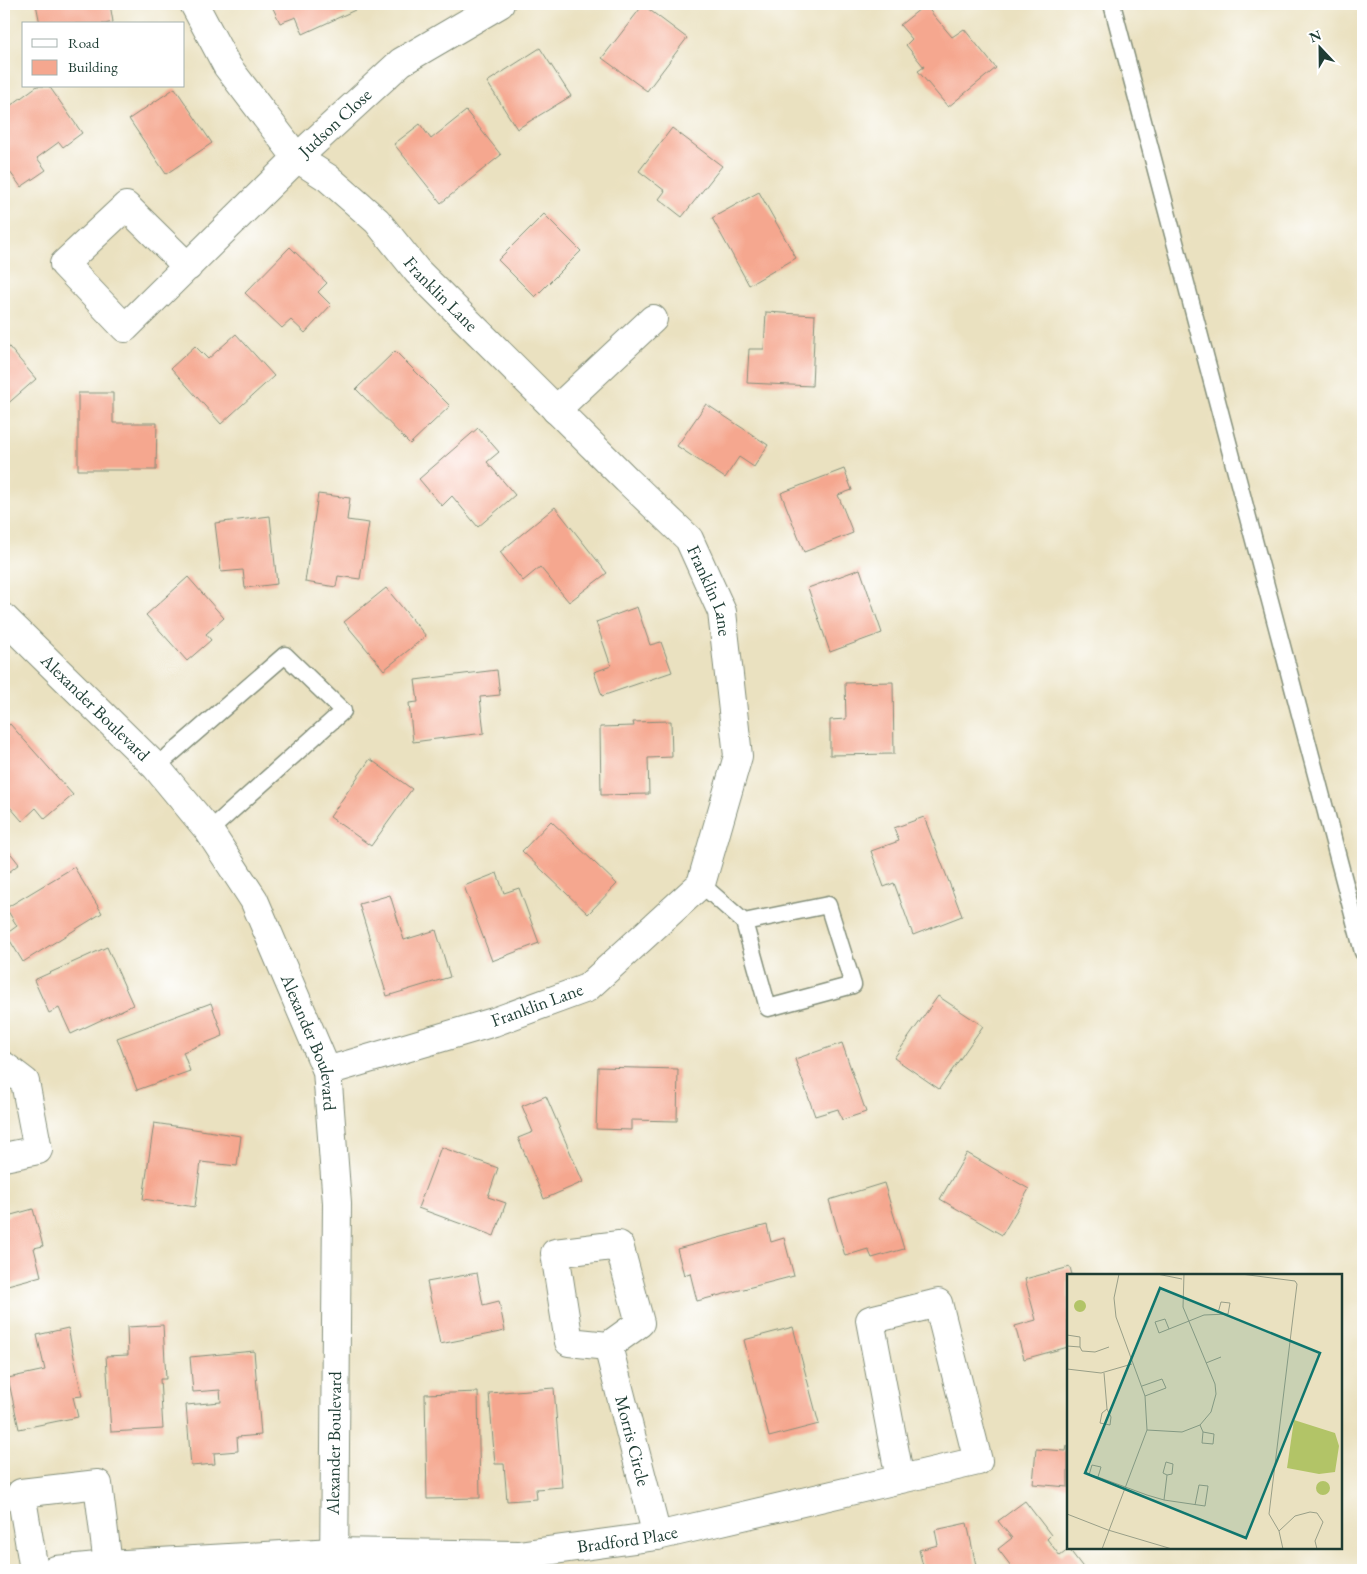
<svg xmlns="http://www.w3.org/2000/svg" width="1367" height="1574" font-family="'EB Garamond',serif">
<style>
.building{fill:#f5a78f}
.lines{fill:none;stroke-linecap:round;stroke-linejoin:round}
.service-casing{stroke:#848f7a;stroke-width:19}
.minor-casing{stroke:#848f7a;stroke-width:30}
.service{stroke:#fff;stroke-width:16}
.minor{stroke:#fff;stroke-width:28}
.labels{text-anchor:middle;stroke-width:4.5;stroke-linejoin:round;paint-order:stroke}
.street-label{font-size:18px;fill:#1f3d34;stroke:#fff}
.inset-road{fill:none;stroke:#999f88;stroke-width:1}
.view{fill:#0f766e;fill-opacity:0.15;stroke:#0f766e;stroke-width:2.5}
.inset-edge{fill:none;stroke:#1f3d34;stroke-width:2.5}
</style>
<rect width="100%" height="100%" fill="#fff"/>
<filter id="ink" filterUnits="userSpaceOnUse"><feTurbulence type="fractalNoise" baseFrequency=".02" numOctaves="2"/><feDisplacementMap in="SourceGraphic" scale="10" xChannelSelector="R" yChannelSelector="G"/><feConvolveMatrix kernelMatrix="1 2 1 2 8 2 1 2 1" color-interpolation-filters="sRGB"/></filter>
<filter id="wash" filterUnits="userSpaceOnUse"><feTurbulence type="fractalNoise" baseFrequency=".0096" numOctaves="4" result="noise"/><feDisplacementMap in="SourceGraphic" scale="20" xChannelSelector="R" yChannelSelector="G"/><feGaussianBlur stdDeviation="1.12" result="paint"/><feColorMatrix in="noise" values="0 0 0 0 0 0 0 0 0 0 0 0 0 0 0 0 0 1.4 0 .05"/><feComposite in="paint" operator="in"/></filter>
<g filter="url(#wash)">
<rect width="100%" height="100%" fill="#eae1c0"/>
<g id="blocks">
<path class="building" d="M 36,4 L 110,4 L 113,22 L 105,24 L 40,24 Z
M 271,4 L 368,4 L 303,34 L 296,17 L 280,23 Z
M 643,5 L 687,38 L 647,91 L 602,58 Z
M 925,5 L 952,37 L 964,29 L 996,68 L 948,107 L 918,71 L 924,67 L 906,45 L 912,39 L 900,25 Z
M 540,48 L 571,96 L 517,129 L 487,82 Z
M 37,86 L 49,86 L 82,133 L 63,147 L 59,142 L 37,158 L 46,170 L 21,187 L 4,164 L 4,98 L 10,106 Z
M 175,88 L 212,143 L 166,174 L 129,119 Z
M 466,111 L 501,155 L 441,203 L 394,144 L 420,124 L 431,139 Z
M 672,128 L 722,166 L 682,217 L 659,199 L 665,191 L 639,171 Z
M 759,192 L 796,258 L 749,285 L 712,218 Z
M 544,214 L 581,251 L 535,297 L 498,260 Z
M 290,247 L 327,283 L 318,292 L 331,305 L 305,333 L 291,320 L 282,328 L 245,293 Z
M 766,312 L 815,315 L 812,386 L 747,383 L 749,349 L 764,349 Z
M 236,334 L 274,376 L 221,424 L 171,368 L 195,346 L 208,359 Z
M 4,341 L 36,379 L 4,407 Z
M 395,351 L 450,406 L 410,444 L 356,389 Z
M 78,393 L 113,393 L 113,423 L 157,423 L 156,470 L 78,470 Z
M 706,404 L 768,445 L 754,467 L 739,457 L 725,478 L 677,446 Z
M 478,428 L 499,452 L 487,462 L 515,495 L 478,527 L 452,496 L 442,506 L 419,479 Z
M 844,469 L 852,490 L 838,495 L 853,533 L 804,552 L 781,493 Z
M 318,494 L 350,498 L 347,520 L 369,523 L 360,579 L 338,576 L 336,587 L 305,582 Z
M 555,507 L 607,573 L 569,602 L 540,567 L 523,581 L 500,552 Z
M 270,516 L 277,584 L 245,588 L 243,570 L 221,572 L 215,523 Z
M 860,569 L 882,633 L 830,652 L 808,588 Z
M 188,577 L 224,618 L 206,634 L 211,640 L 187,661 L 146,615 Z
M 386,588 L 426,636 L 384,670 L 344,622 Z
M 637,607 L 650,645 L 661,642 L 672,672 L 602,696 L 594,672 L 611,666 L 596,622 Z
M 497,670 L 500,695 L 480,697 L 484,733 L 413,742 L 409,703 L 418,702 L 415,680 Z
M 893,682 L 894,754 L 830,755 L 830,720 L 846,719 L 845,683 Z
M 671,721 L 672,757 L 648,758 L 649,794 L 601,795 L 600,727 L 634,726 L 633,722 Z
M 10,724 L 73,795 L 45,819 L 36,808 L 22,821 L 4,800 L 4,729 Z
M 370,759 L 412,789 L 371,846 L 330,817 Z
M 924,817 L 962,916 L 913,935 L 894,883 L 884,887 L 871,851 L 899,841 L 894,828 Z
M 551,821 L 617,884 L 588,914 L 522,851 Z
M 4,845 L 19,864 L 4,876 Z
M 74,867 L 102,913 L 23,962 L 6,934 L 17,926 L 6,908 Z
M 497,873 L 504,893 L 519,888 L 539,943 L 492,961 L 464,886 Z
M 390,895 L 404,940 L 436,930 L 450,977 L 387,996 L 359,904 Z
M 107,947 L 133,1005 L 71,1034 L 59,1008 L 49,1013 L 34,980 Z
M 938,996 L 983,1026 L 939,1089 L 894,1058 Z
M 211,1003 L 223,1036 L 183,1052 L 190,1071 L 137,1090 L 117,1038 Z
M 842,1043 L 866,1112 L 842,1120 L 838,1109 L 815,1116 L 795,1059 Z
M 598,1067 L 678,1069 L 677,1121 L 631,1120 L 631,1130 L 596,1129 Z
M 546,1096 L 583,1182 L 544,1199 L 518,1138 L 533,1132 L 522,1106 Z
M 154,1123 L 241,1136 L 237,1166 L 201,1162 L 195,1207 L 143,1199 Z
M 441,1147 L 498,1168 L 488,1197 L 506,1203 L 494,1236 L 418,1208 Z
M 967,1153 L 1029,1189 L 1002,1235 L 940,1199 Z
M 884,1183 L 904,1249 L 872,1258 L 868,1249 L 845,1256 L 829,1200 Z
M 33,1209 L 43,1246 L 34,1248 L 41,1276 L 4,1286 L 4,1236 L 6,1235 L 4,1217 Z
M 767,1225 L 771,1242 L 784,1238 L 794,1276 L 697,1301 L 690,1273 L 684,1275 L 677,1249 Z
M 1070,1267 L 1072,1275 L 1068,1275 L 1068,1347 L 1024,1359 L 1015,1326 L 1036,1320 L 1025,1279 Z
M 477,1273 L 483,1305 L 499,1301 L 505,1331 L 440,1344 L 427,1282 Z
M 163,1325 L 166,1379 L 160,1379 L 163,1429 L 111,1432 L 106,1356 L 128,1355 L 127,1327 Z
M 793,1327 L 819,1424 L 769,1437 L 744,1340 Z
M 68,1328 L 82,1396 L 73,1397 L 78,1417 L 19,1429 L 8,1378 L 45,1370 L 37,1335 Z
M 254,1351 L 261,1435 L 237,1437 L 238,1451 L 214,1453 L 215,1464 L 191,1466 L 186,1405 L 221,1402 L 220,1390 L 193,1392 L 190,1357 Z
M 554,1388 L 562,1487 L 536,1489 L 537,1499 L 507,1501 L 504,1464 L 495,1464 L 489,1393 Z
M 478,1392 L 480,1498 L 427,1499 L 425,1394 Z
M 1067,1446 L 1068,1446 L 1068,1487 L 1033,1484 L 1036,1449 L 1066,1451 Z
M 1025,1501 L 1051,1535 L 1047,1539 L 1060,1556 L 1069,1549 L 1085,1570 L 1014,1570 L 998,1549 L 1012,1538 L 998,1521 Z
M 967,1523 L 977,1570 L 924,1570 L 919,1550 L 938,1545 L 935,1530 Z"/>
</g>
</g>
<g filter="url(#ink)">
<use href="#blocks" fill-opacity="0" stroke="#848f7a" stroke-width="1"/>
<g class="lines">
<g class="service-casing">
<path id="service" d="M 1112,4 L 1363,952
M 156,767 L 285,655 L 343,711 L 209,831
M 701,884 L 744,922 L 828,905 L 853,985 L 768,1008 L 744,922"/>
</g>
<g class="minor-casing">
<g id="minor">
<path id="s1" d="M 194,4 L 227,66 L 297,158 L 328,178 L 377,221 L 417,271 L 627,480 L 689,539 L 722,612 L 738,756 L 701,884 L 587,988 L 494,1022 L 327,1071"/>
<path id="s2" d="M 188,267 L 126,206 L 64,264 L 125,328 L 297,158 L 401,62 L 500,4"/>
<path d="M 556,410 L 653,319"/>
<path id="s3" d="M 4,618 L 156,767 L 209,831 L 254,900 L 327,1071 L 337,1203 L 334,1570"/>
<path d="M 4,1066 L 25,1082 L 38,1150 L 4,1157"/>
<path id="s4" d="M 608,1346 L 569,1342 L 555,1253 L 619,1245 L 640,1323 L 608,1346 L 657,1536"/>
<path id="s5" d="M 34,1570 L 21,1493 L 98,1484 L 108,1565 L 333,1552 L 518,1555 L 657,1536 L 978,1461 L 938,1303 L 870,1320 L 900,1479"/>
<path d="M 56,1570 L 108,1565"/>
</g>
</g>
<use href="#service" class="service"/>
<use href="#minor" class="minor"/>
</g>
</g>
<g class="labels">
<g class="street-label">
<text dy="6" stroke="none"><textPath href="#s2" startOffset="554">Judson Close</textPath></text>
<text dy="6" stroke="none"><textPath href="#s1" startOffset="385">Franklin Lane</textPath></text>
<text dy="6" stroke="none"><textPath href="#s1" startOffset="790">Franklin Lane</textPath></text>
<text dy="6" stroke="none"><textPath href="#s3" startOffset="128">Alexander Boulevard</textPath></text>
<text transform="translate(537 1005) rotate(-20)" y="6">Franklin Lane</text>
<text dy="6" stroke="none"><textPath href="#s3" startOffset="532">Alexander Boulevard</textPath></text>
<text dy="6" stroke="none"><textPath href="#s4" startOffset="412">Morris Circle</textPath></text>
<text transform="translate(334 1443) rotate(-89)" y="6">Alexander Boulevard</text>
<text dy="6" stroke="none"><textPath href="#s5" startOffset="758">Bradford Place</textPath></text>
</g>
</g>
<g transform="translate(1067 1274)">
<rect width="275" height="275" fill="#eae1c0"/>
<path d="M7 32a6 6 0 1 1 12 0a6 6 0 1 1-12 0ZM 227,146 L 268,159 L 272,172 L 268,198 L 252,200 L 220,194 ZM249 214a7 7 0 1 1 14 0a7 7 0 1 1-14 0Z" fill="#b2c467"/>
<path class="inset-road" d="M 90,0 L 115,5M 174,0 L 228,7 L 230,10 L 202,240 L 212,257M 102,55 L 98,45 L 88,48 L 92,59 L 137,41 L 161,40 L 163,29 L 154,28 L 151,39M 0,61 L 13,63 L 13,73 L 0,72M 13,73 L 15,77 L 28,78 L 42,73M 139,89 L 154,83M 0,95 L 34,99 L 65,90M 37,99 L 40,135 L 44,143 L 43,151 L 33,149 L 35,139 L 40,135M 75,112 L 95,105 L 99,114 L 78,122M 133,151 L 136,158 L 147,160 L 146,170 L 135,169 L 136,158M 80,156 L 115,158 L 133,151 L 144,138 L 149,120 L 148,110 L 116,33 L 117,0M 31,203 L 22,201 L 25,191 L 34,193 L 31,203 L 80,221 L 97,226 L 138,232 L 141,212 L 132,211 L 128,231M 97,226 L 100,201 L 105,200 L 106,190 L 99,188 L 96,199 L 100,201M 0,240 L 41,256 L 105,275M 35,275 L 80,156 L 78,122 L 49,43 L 47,24 L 52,0M 216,275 L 212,257 L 228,242 L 243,238 L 250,239 L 256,248 L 248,267 L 250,275"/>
<path class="view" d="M 93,14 L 253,79 L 179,264 L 18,199 Z"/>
<rect width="275" height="275" class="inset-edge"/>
</g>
<rect width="1367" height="1574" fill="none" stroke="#fff" stroke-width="20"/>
<rect x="22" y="22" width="162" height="65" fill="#ffffff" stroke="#a5b1ae"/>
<rect x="32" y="39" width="25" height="8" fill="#ffffff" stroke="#a5b1ae"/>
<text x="68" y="48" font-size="15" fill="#1f3d34">Road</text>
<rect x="32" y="60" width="25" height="15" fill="#f5a78f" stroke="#a5b1ae"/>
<text x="68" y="72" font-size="15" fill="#1f3d34">Building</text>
<g transform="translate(1320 48) rotate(338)" stroke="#ffffff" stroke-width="4" paint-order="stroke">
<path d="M0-4L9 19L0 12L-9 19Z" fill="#1f3d34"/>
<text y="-8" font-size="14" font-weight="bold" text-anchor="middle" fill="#1f3d34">N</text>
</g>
</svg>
